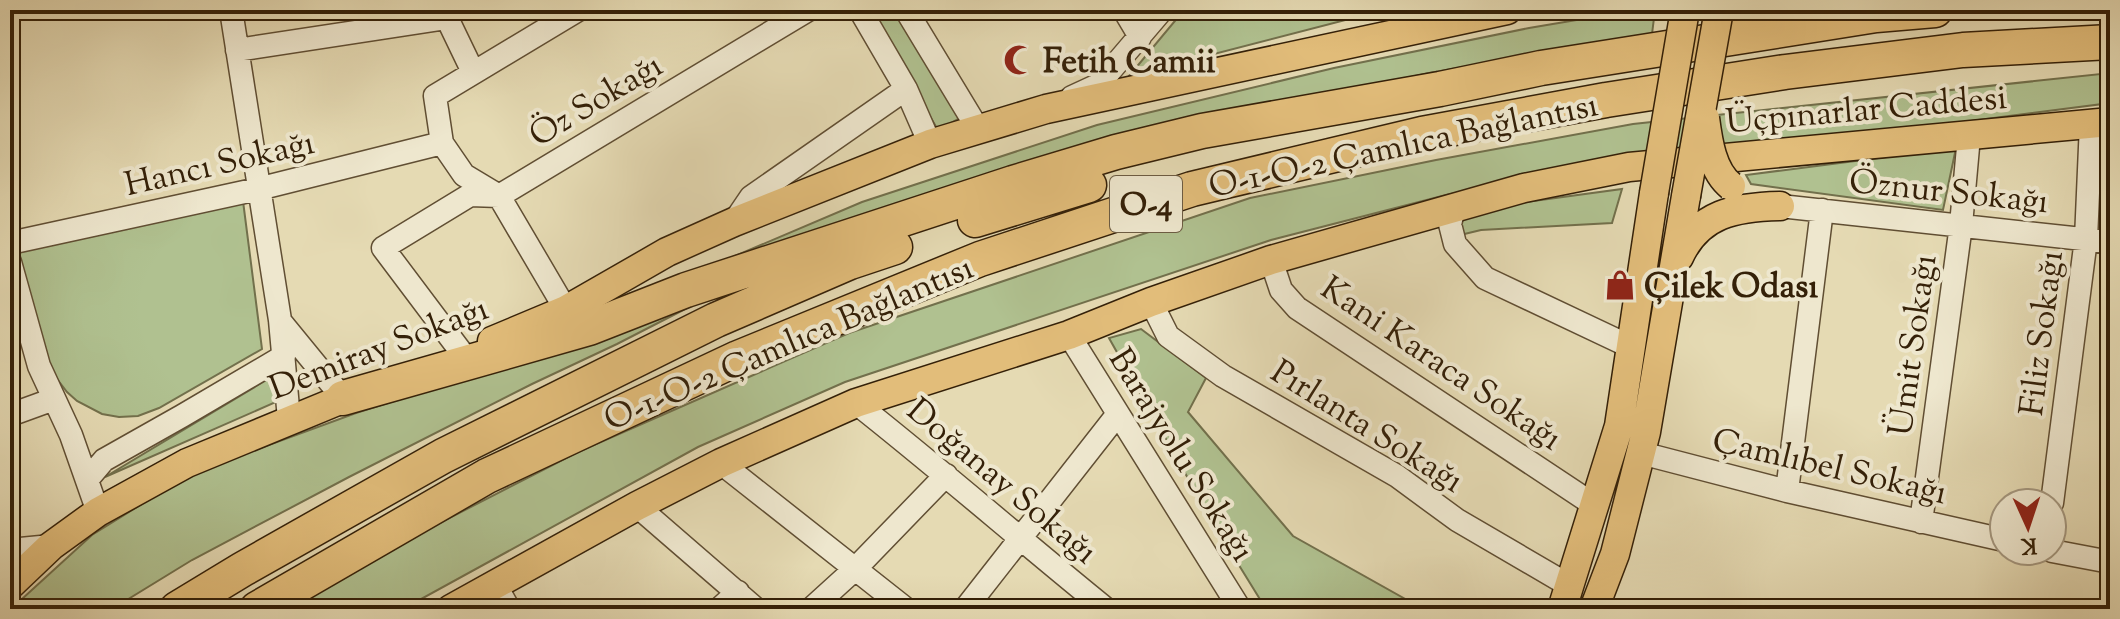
<svg xmlns="http://www.w3.org/2000/svg" width="2120" height="619" font-family="'Sorts Mill Goudy',serif">
<style>
.green{fill:#b0c190;stroke:#72704c;stroke-width:2}
.lines{fill:none;stroke-linecap:round;stroke-linejoin:round}
.minor-casing{stroke:#604e33;stroke-width:25}
.major-casing{stroke:#342008;stroke-width:31}
.highway-casing{stroke:#342008;stroke-width:37}
.minor{stroke:#eee7ce;stroke-width:22}
.major{stroke:#e2bd7a;stroke-width:28}
.highway{stroke:#e2bd7a;stroke-width:34}
.major-bridge-casing{stroke:#342008;stroke-width:31;stroke-linecap:butt}
.major-bridge{stroke:#e2bd7a;stroke-width:28}
.labels{text-anchor:middle;stroke-width:8;stroke-linejoin:round;paint-order:stroke}
.shield{fill:#eee7ce;stroke:#6c5c43;stroke-width:2}
.shield-label{font-size:32px;font-weight:bold;fill:#342008}
.poi-label{font-size:34px;font-weight:bold;fill:#342008;stroke:#eee7ce;text-anchor:start}
.street-label{font-size:34px;fill:#342008;stroke:#eee7ce}
</style>
<rect width="100%" height="100%" fill="#e5dab3"/>
<filter id="stains"><feTurbulence type="fractalNoise" baseFrequency=".0025" numOctaves="4"/><feColorMatrix values="0 0 0 0 .2 0 0 0 0 .09 0 0 0 0 .02 0 0 0 .5 -.17"/></filter>
<radialGradient id="worn" r=".72"><stop offset=".6" stop-color="#630" stop-opacity="0"/><stop offset="1" stop-color="#630" stop-opacity=".3"/></radialGradient>
<path class="green" d="M 867,10 L 899,10 L 964,116 L 938,130 Z
M 1184,10 L 1384,10 L 1129,76 Z
M 1636,10 L 1655,10 L 1652,34 L 1429,73 L 1205,122 L 575,324 L 862,202 L 1097,125 L 1334,68 L 1529,28 Z
M 2110,73 L 2110,103 L 1847,137 L 1628,157 L 1446,195 L 1271,240 L 845,382 L 698,447 L 403,609 L 288,609 L 424,531 L 578,452 L 849,333 L 1250,198 L 1436,160 L 1633,124 Z
M 1956,148 L 1943,210 L 1751,184 L 1746,175 Z
M 1622,189 L 1612,223 L 1481,230 L 1456,236 L 1463,218 L 1526,202 Z
M 243,201 L 262,349 L 159,408 L 138,416 L 119,417 L 102,414 L 77,401 L 67,392 L 54,375 L 46,357 L 12,252 Z
M 693,305 L 617,344 L 532,384 L 349,477 L 192,560 L 112,609 L 11,609 L 92,535 L 190,474 L 356,413 L 575,344 Z
M 1141,329 L 1206,378 L 1188,412 L 1293,536 L 1423,609 L 1266,609 L 1216,528 L 1109,338 Z
M 273,376 L 276,402 L 105,477 Z"/>
<g class="lines">
<g class="minor-casing">
<path id="minor" d="M 231,10 L 280,320 L 289,419
M 860,10 L 906,89 L 930,144
M 906,10 L 978,129
M 1124,10 L 1140,37
M 237,50 L 447,18 L 473,72
M 1072,97 L 1098,85 L 1162,10
M 1780,206 L 2110,242
M 1454,208 L 1450,224 L 1455,244 L 1485,278 L 1631,347
M 734,222 L 751,197 L 906,89
M 10,243 L 258,189 L 442,143
M 1271,260 L 1281,290 L 1297,308 L 1594,505
M 10,262 L 39,366 L 71,435 L 98,512
M 1151,302 L 1168,336 L 1223,376 L 1397,476 L 1457,520 L 1570,586
M 566,310 L 499,196 L 464,175 L 442,143 L 435,96 L 578,10
M 280,321 L 343,398
M 1069,335 L 1240,609
M 462,353 L 383,248 L 470,195 L 499,196 L 808,10
M 856,403 C 941,470 1022,541 1106,609
M 10,415 L 54,399
M 1641,453 L 1787,491 L 2004,540
M 721,463 L 906,609
M 87,480 L 104,460 L 182,416 L 284,356
M 1787,491 L 1822,210
M 2052,503 L 2086,239 L 2091,124
M 637,506 L 756,609
M 1921,522 L 1961,225 L 1969,136
M 10,550 L 51,546
M 2052,551 L 2110,562
M 495,584 L 509,609
M 719,609 L 738,592
M 811,609 L 855,569 L 946,475
M 965,609 L 1117,415"/>
</g>
<g class="major-casing">
<path id="major" d="M 1679,257 C 1699,213 1736,207 1780,206
M 492,341 L 566,310 L 667,252 L 734,222 L 930,144 L 1046,109 L 1507,10
M 10,585 L 51,546 L 98,512 L 187,463 L 364,390
M 451,609 L 637,506 L 721,463 L 856,403 L 1069,335 L 1151,302 L 1271,260 L 1524,188 L 1629,167 L 2110,122
M 1562,609 L 1619,426 L 1654,193
M 1594,609 L 1615,554 L 1646,432 L 1686,196"/>
</g>
<g class="highway-casing">
<path id="highway" d="M 975,220 L 1089,185
M 343,398 L 589,328 L 686,290 L 1013,183 L 1116,152 L 1202,131 L 1440,89 L 1541,68 L 1876,15 L 1935,10
M 177,609 L 243,569 L 443,456 L 716,320 L 850,262 L 895,247
M 257,609 L 487,476 L 738,358 L 980,259 L 1192,189 L 1422,134 L 1606,100 L 1785,72 L 1963,50 L 2110,42"/>
</g>
<use href="#minor" class="minor"/>
<use href="#major" class="major"/>
<use href="#highway" class="highway"/>
<g class="major-bridge-casing">
<path id="major-bridge" d="M 1705,118 C 1708,141 1712,171 1731,186
M 1654,193 L 1685,10
M 1686,196 L 1719,10"/>
</g>
<use href="#major-bridge" class="major-bridge"/>
</g>
<defs>
<g id="mosque-bare" transform="scale(2.4)"><path d="M3.5-4.9A6 6 0 1 0 3.5 4.9A5 5 0 1 1 3.5-4.9Z" fill="#8f2418" stroke="#eee7ce" stroke-width="2.5" paint-order="stroke"/></g>
<g id="shop-bare" transform="scale(2.4)"><path d="M-5-2.5h2.3a2.7 3.5 0 0 1 5.4 0H5L5.5 6h-11ZM-1.5-2.5h3a1.5 2.3 0 0 0-3 0Z" fill="#8f2418" stroke="#eee7ce" stroke-width="2.5" paint-order="stroke"/></g>
</defs>
<g fill-rule="evenodd">
<use href="#mosque-bare" x="1019" y="60"/>
<use href="#shop-bare" x="1620" y="285"/>
</g>
<g class="labels">
<rect class="shield" x="1110" y="176" width="72" height="56" rx="6"/>
<g class="shield-label">
<text x="1146" y="215">O-4</text>
</g>
<g class="poi-label">
<text x="1043" y="72">Fetih Camii</text>
<text x="1644" y="297">Çilek Odası</text>
</g>
<g class="street-label">
<text transform="translate(595 99) rotate(-31)" y="12">Öz Sokağı</text>
<text transform="translate(1866 108) rotate(-5)" y="12">Üçpınarlar Caddesi</text>
<text transform="translate(1403 144) rotate(-12)" y="12">O-1-O-2 Çamlıca Bağlantısı</text>
<text transform="translate(219 162) rotate(-13)" y="12">Hancı Sokağı</text>
<text transform="translate(1949 190) rotate(6)" y="12">Öznur Sokağı</text>
<text transform="translate(2040 333) rotate(-83)" y="12">Filiz Sokağı</text>
<text transform="translate(788 342) rotate(-23)" y="12">O-1-O-2 Çamlıca Bağlantısı</text>
<text transform="translate(1911 345) rotate(-82)" y="12">Ümit Sokağı</text>
<text transform="translate(378 347) rotate(-21)" y="12">Demiray Sokağı</text>
<text transform="translate(1442 362) rotate(34)" y="12">Kani Karaca Sokağı</text>
<text transform="translate(1368 425) rotate(32)" y="12">Pırlanta Sokağı</text>
<text transform="translate(1183 454) rotate(58)" y="12">Barajyolu Sokağı</text>
<text transform="translate(1830 465) rotate(13)" y="12">Çamlıbel Sokağı</text>
<text transform="translate(1003 480) rotate(40)" y="12">Doğanay Sokağı</text>
</g>
</g>
<rect width="2120" height="619" fill="none" stroke="#e5dab3" stroke-width="40"/>
<rect x="12" y="12" width="2096" height="595" fill="none" stroke="#342008" stroke-width="4"/>
<rect x="20" y="20" width="2080" height="579" fill="none" stroke="#342008" stroke-width="2"/>
<g transform="translate(2028 527) rotate(177)"><circle r="38" fill="#eee7ce" stroke="#a4977f" stroke-width="2"/>
<path d="M0-6L14 30L0 20L-14 30Z" fill="#8f2418"/>
<text y="-12" font-size="22" font-weight="bold" text-anchor="middle" fill="#342008">K</text>
</g>
<rect width="100%" height="100%" filter="url(#stains)"/>
<rect width="100%" height="100%" fill="url(#worn)"/>
</svg>
